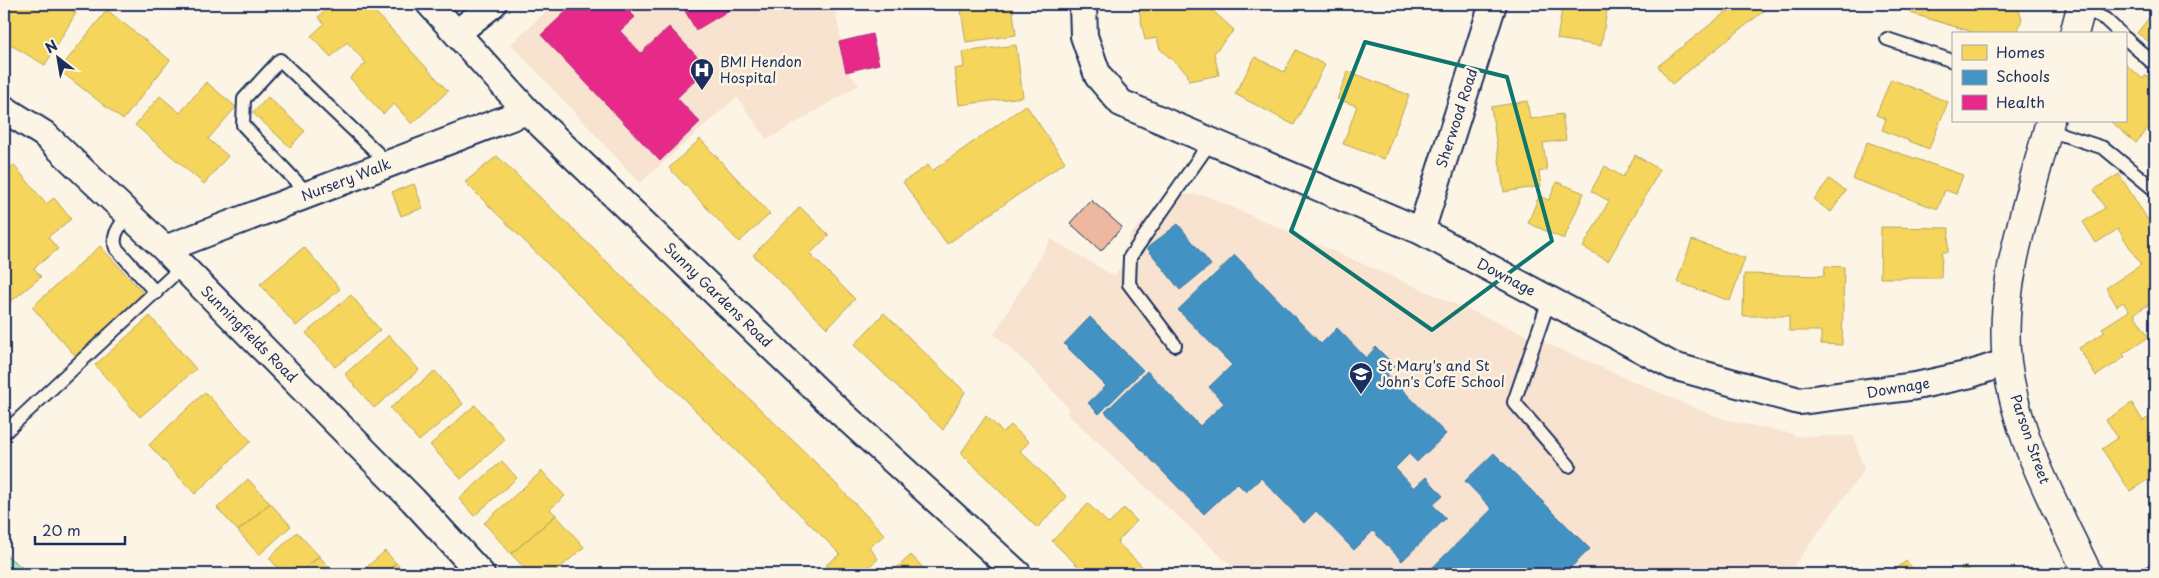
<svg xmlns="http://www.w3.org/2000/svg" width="2159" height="578" font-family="'Playpen Sans',sans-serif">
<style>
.built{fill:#f8e2d0}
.green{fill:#a8f1bf;stroke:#62908e}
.homes{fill:#f6d55c;stroke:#b4a35d}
.schools{fill:#4393c3;stroke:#3775a5}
.health{fill:#e7298a;stroke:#aa2b7d}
.building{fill:#edb7a0;stroke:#1b2f5e}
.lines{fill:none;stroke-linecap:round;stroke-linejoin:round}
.service-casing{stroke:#1b2f5e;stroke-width:16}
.minor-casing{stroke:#1b2f5e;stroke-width:30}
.secondary-casing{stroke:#1b2f5e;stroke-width:31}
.service{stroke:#fcf5e5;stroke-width:12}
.minor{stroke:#fcf5e5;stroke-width:26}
.secondary{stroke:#fcf5e5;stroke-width:28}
.marked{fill:none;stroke:#0f766e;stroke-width:4;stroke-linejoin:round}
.labels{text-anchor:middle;stroke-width:5;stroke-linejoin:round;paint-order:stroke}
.poi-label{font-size:14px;fill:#1b2f5e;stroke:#fcf5e5;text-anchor:start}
.street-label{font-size:14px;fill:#1b2f5e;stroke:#fcf5e5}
</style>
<rect width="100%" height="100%" fill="#fcf5e5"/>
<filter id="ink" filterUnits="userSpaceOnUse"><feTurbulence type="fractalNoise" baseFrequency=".02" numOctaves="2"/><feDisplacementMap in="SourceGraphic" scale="10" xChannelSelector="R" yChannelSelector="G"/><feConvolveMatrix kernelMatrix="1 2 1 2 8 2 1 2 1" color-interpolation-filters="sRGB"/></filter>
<g filter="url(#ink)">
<path class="built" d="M 554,4 L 692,4 L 706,25 L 738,4 L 834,4 L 847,71 L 859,85 L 767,140 L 737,97 L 640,183 L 511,44 Z
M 1169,194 L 1204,195 L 1709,414 L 1735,422 L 1794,434 L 1794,436 L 1854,436 L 1864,470 L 1788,574 L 1240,574 L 1066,413 L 1069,409 L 1031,367 L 994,334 L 1051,239 L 1114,276 L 1124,263 L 1130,235 Z"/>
<path class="green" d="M 4,554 L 31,574 L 4,574 Z"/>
<path class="homes" d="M 4,4 L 61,4 L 76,13 L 45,65 L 4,41 Z
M 333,4 L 368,4 L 448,91 L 412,124 L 394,104 L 383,114 L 350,78 L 366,63 L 347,42 L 331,57 L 311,36 L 324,24 L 318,17 Z
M 960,4 L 1012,4 L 1016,35 L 966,42 Z
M 1211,4 L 1213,11 L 1234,30 L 1214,53 L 1219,75 L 1189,81 L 1187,73 L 1160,49 L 1157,38 L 1145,40 L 1138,5 Z
M 1548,4 L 1608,4 L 1601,46 L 1557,39 L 1562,9 L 1548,6 Z
M 1736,4 L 1759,4 L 1765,10 L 1672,84 L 1658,66 Z
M 1913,4 L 2016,4 L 2022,18 L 2017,34 L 1979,34 L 1910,13 Z
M 107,10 L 170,60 L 123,120 L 59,70 Z
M 2155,10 L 2155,46 L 2137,33 Z
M 1016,45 L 1023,97 L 959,105 L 955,69 L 964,67 L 962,52 Z
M 1296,50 L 1325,65 L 1294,125 L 1235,94 L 1255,57 L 1284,72 Z
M 2125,64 L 2143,79 L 2146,75 L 2155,82 L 2155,108 L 2148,117 L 2154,121 L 2136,143 L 2110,121 L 2125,121 Z
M 1348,71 L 1409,95 L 1384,159 L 1343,144 L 1357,106 L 1337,99 Z
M 1891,79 L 1948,102 L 1929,149 L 1882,130 L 1886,119 L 1876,115 Z
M 206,82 L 236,107 L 208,139 L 228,156 L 204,184 L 135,125 L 160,96 L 180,113 Z
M 268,97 L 305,131 L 290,147 L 253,113 Z
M 1527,101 L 1530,119 L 1562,114 L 1566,140 L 1543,143 L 1547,170 L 1539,172 L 1541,186 L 1504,192 L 1491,107 Z
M 1026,105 L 1065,162 L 947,244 L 903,182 L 928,165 L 932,171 Z
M 700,139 L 770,214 L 739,242 L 669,168 Z
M 1867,142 L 1963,175 L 1956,194 L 1945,190 L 1938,209 L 1853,179 Z
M 1635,155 L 1660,170 L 1608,261 L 1583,247 L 1609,201 L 1591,191 L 1605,166 L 1623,177 Z
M 497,156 L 812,459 L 885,535 L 869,547 L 878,559 L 861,574 L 835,574 L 826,565 L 840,554 L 465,182 Z
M 14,165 L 46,204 L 54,198 L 71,219 L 48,237 L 58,249 L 34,268 L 41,277 L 4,307 L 4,173 Z
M 2119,174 L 2148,220 L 2155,216 L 2155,300 L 2134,314 L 2149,337 L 2123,354 L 2125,357 L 2096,376 L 2079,348 L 2105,332 L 2102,328 L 2129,311 L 2123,302 L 2117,306 L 2106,288 L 2141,265 L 2118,229 L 2096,243 L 2083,222 L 2105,208 L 2094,190 Z
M 1829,179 L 1846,191 L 1831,212 L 1814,200 Z
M 1557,182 L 1584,193 L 1564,239 L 1528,223 L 1539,196 L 1549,200 Z
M 414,184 L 423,208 L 401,216 L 392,192 Z
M 800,207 L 829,235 L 810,254 L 855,299 L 827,328 L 753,255 Z
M 1881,227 L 1949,228 L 1948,252 L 1942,252 L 1941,278 L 1880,278 Z
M 1692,240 L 1745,258 L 1730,301 L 1677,282 Z
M 100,246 L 148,298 L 79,360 L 32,307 Z
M 304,247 L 340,289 L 296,326 L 260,284 Z
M 1825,266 L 1844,267 L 1842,345 L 1821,344 L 1821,331 L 1789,331 L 1789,316 L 1743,316 L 1744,274 L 1824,276 Z
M 351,295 L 380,330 L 335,367 L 306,333 Z
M 884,313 L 965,392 L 943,430 L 854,345 Z
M 150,316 L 196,369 L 140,417 L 95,365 Z
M 389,335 L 419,370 L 374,408 L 345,374 Z
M 435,371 L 463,404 L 419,441 L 390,408 Z
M 205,392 L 251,441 L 195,494 L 149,445 Z
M 2132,403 L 2143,421 L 2150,417 L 2155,424 L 2155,475 L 2130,491 L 2102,449 L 2118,438 L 2106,420 Z
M 475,405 L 505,440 L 461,479 L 430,445 Z
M 986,416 L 1003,432 L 1011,425 L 1029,442 L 1020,451 L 1067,497 L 1037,528 L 961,453 Z
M 502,461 L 517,478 L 474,516 L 459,499 Z
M 542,471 L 565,496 L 550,509 L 556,515 L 511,554 L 484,523 Z
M 248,479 L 270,503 L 238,531 L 217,508 Z
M 270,503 L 291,526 L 259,555 L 238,531 Z
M 1088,504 L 1109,524 L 1124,508 L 1137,521 L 1117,542 L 1150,574 L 1086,574 L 1052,541 Z
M 556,515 L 584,547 L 553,574 L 530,574 L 511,554 Z
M 297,532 L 319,556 L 299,574 L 283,574 L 269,558 Z
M 385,551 L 396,563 L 384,574 L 359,574 Z
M 911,555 L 929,574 L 893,574 L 891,573 Z
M 319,556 L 335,574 L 299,574 Z
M 1906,561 L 1918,574 L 1890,574 Z
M 396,563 L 405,574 L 384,574 Z
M 1966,566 L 1973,574 L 1956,574 Z"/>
<path class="schools" d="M 1178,224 L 1211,265 L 1180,290 L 1147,248 Z
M 1235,255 L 1321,344 L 1337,328 L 1366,358 L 1376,347 L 1395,366 L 1387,374 L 1446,434 L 1417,462 L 1409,454 L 1395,468 L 1414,488 L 1426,477 L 1443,496 L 1433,505 L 1446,518 L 1402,561 L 1373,531 L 1354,550 L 1316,511 L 1304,523 L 1261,478 L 1246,492 L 1237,483 L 1204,514 L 1105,412 L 1147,371 L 1200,426 L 1224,403 L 1209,387 L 1232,365 L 1178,310 Z
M 1090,317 L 1143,370 L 1099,414 L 1088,403 L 1106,386 L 1064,344 Z
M 1494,453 L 1590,549 L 1564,574 L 1426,574 L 1492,509 L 1465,481 Z"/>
<path class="health" d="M 574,4 L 622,4 L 635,17 L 620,31 L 641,53 L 669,27 L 708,68 L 677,98 L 700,122 L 660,161 L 541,35 Z
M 681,4 L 740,4 L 696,30 Z
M 872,34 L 879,64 L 846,72 L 839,42 Z"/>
<path class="building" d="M 1091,200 L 1122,227 L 1101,251 L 1070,223 Z"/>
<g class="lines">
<g class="service-casing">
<path id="service" d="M 2081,7 L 2105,19 L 2121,34
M 2125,38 L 2155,65
M 1887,39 L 1953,61
M 2048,130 L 2104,148 L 2155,190
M 308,194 L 243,125 L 244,99 L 280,60 L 389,164
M 128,214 C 121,225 111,235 116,248 L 156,293
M 1549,300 L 1514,402 L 1569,466
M 1175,345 L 1129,284 L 1130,257 L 1211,141
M 4,433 L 182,267
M 2149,574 L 2155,570"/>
</g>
<g class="minor-casing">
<path id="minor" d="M 430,4 L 527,111 L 827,400 L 1018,574
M 1083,4 L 1084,36 L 1098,76 L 1121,103 L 1421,231 L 1673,366 L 1799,401 L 1916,386 L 1971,374 L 2007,362
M 457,33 L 493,4
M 4,109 L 44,134 L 165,249 L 413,500 L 481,574
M 1421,231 L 1493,4
M 165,249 L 527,111"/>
</g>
<g class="secondary-casing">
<path id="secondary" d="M 2074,34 L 2082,4
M 2050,121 C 2030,199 1998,281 2007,362 C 2016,437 2056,507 2088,574"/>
</g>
<use href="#service" class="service"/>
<use href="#minor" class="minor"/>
<use href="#secondary" class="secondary"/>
</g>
</g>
<path class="marked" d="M 1365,42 L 1507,77 L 1552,241 L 1432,330 L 1291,231 Z"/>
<defs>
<g id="hospital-pin" transform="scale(1.25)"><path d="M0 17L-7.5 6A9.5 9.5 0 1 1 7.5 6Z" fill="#1b2f5e" stroke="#fcf5e5"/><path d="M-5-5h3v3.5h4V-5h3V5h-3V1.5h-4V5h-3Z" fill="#fff"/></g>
<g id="school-pin" transform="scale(1.25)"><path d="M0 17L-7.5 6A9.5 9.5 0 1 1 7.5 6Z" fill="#1b2f5e" stroke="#fcf5e5"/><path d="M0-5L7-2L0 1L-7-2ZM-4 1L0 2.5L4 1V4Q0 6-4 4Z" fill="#fff"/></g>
</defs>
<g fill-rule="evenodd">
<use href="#hospital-pin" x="702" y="70"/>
<use href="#school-pin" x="1361" y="374"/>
</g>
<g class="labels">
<g class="poi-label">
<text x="720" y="67">BMI Hendon<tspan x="720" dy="16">Hospital</tspan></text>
<text x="1378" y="371">St Mary's and St<tspan x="1378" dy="16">John's CofE School</tspan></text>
</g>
<g class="street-label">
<text transform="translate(1457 118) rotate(-72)" y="5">Sherwood Road</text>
<text transform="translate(346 180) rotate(-21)" y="5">Nursery Walk</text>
<text transform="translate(1506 277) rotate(28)" y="5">Downage</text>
<text transform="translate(718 295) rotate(44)" y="5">Sunny Gardens Road</text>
<text transform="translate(249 334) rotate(45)" y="5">Sunningfields Road</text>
<text transform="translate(1898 388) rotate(-9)" y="5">Downage</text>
<text transform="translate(2030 439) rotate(71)" y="5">Parson Street</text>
</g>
</g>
<rect width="2159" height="578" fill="none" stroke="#fcf5e5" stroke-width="20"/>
<rect x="10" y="10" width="2139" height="558" fill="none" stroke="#1b2f5e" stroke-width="2" filter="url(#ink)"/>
<rect x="1952" y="32" width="175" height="90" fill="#fcf5e5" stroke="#a2a6af"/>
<rect x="1962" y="45" width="25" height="15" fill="#f6d55c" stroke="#a2a6af"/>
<text x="1996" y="58" font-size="15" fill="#1b2f5e">Homes</text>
<rect x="1962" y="70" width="25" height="15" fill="#4393c3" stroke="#a2a6af"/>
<text x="1996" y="82" font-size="15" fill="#1b2f5e">Schools</text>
<rect x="1962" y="95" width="25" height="15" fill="#e7298a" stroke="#a2a6af"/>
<text x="1996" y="108" font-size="15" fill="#1b2f5e">Health</text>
<g transform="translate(58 58) rotate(329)" stroke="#fcf5e5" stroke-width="4" paint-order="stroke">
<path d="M0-4L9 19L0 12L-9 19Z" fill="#1b2f5e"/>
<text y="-8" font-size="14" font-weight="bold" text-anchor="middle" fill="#1b2f5e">N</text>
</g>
<path d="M35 536v8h90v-8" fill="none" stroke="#1b2f5e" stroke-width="2.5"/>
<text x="42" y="536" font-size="15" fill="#1b2f5e" stroke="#fcf5e5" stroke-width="4" paint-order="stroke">20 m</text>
</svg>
